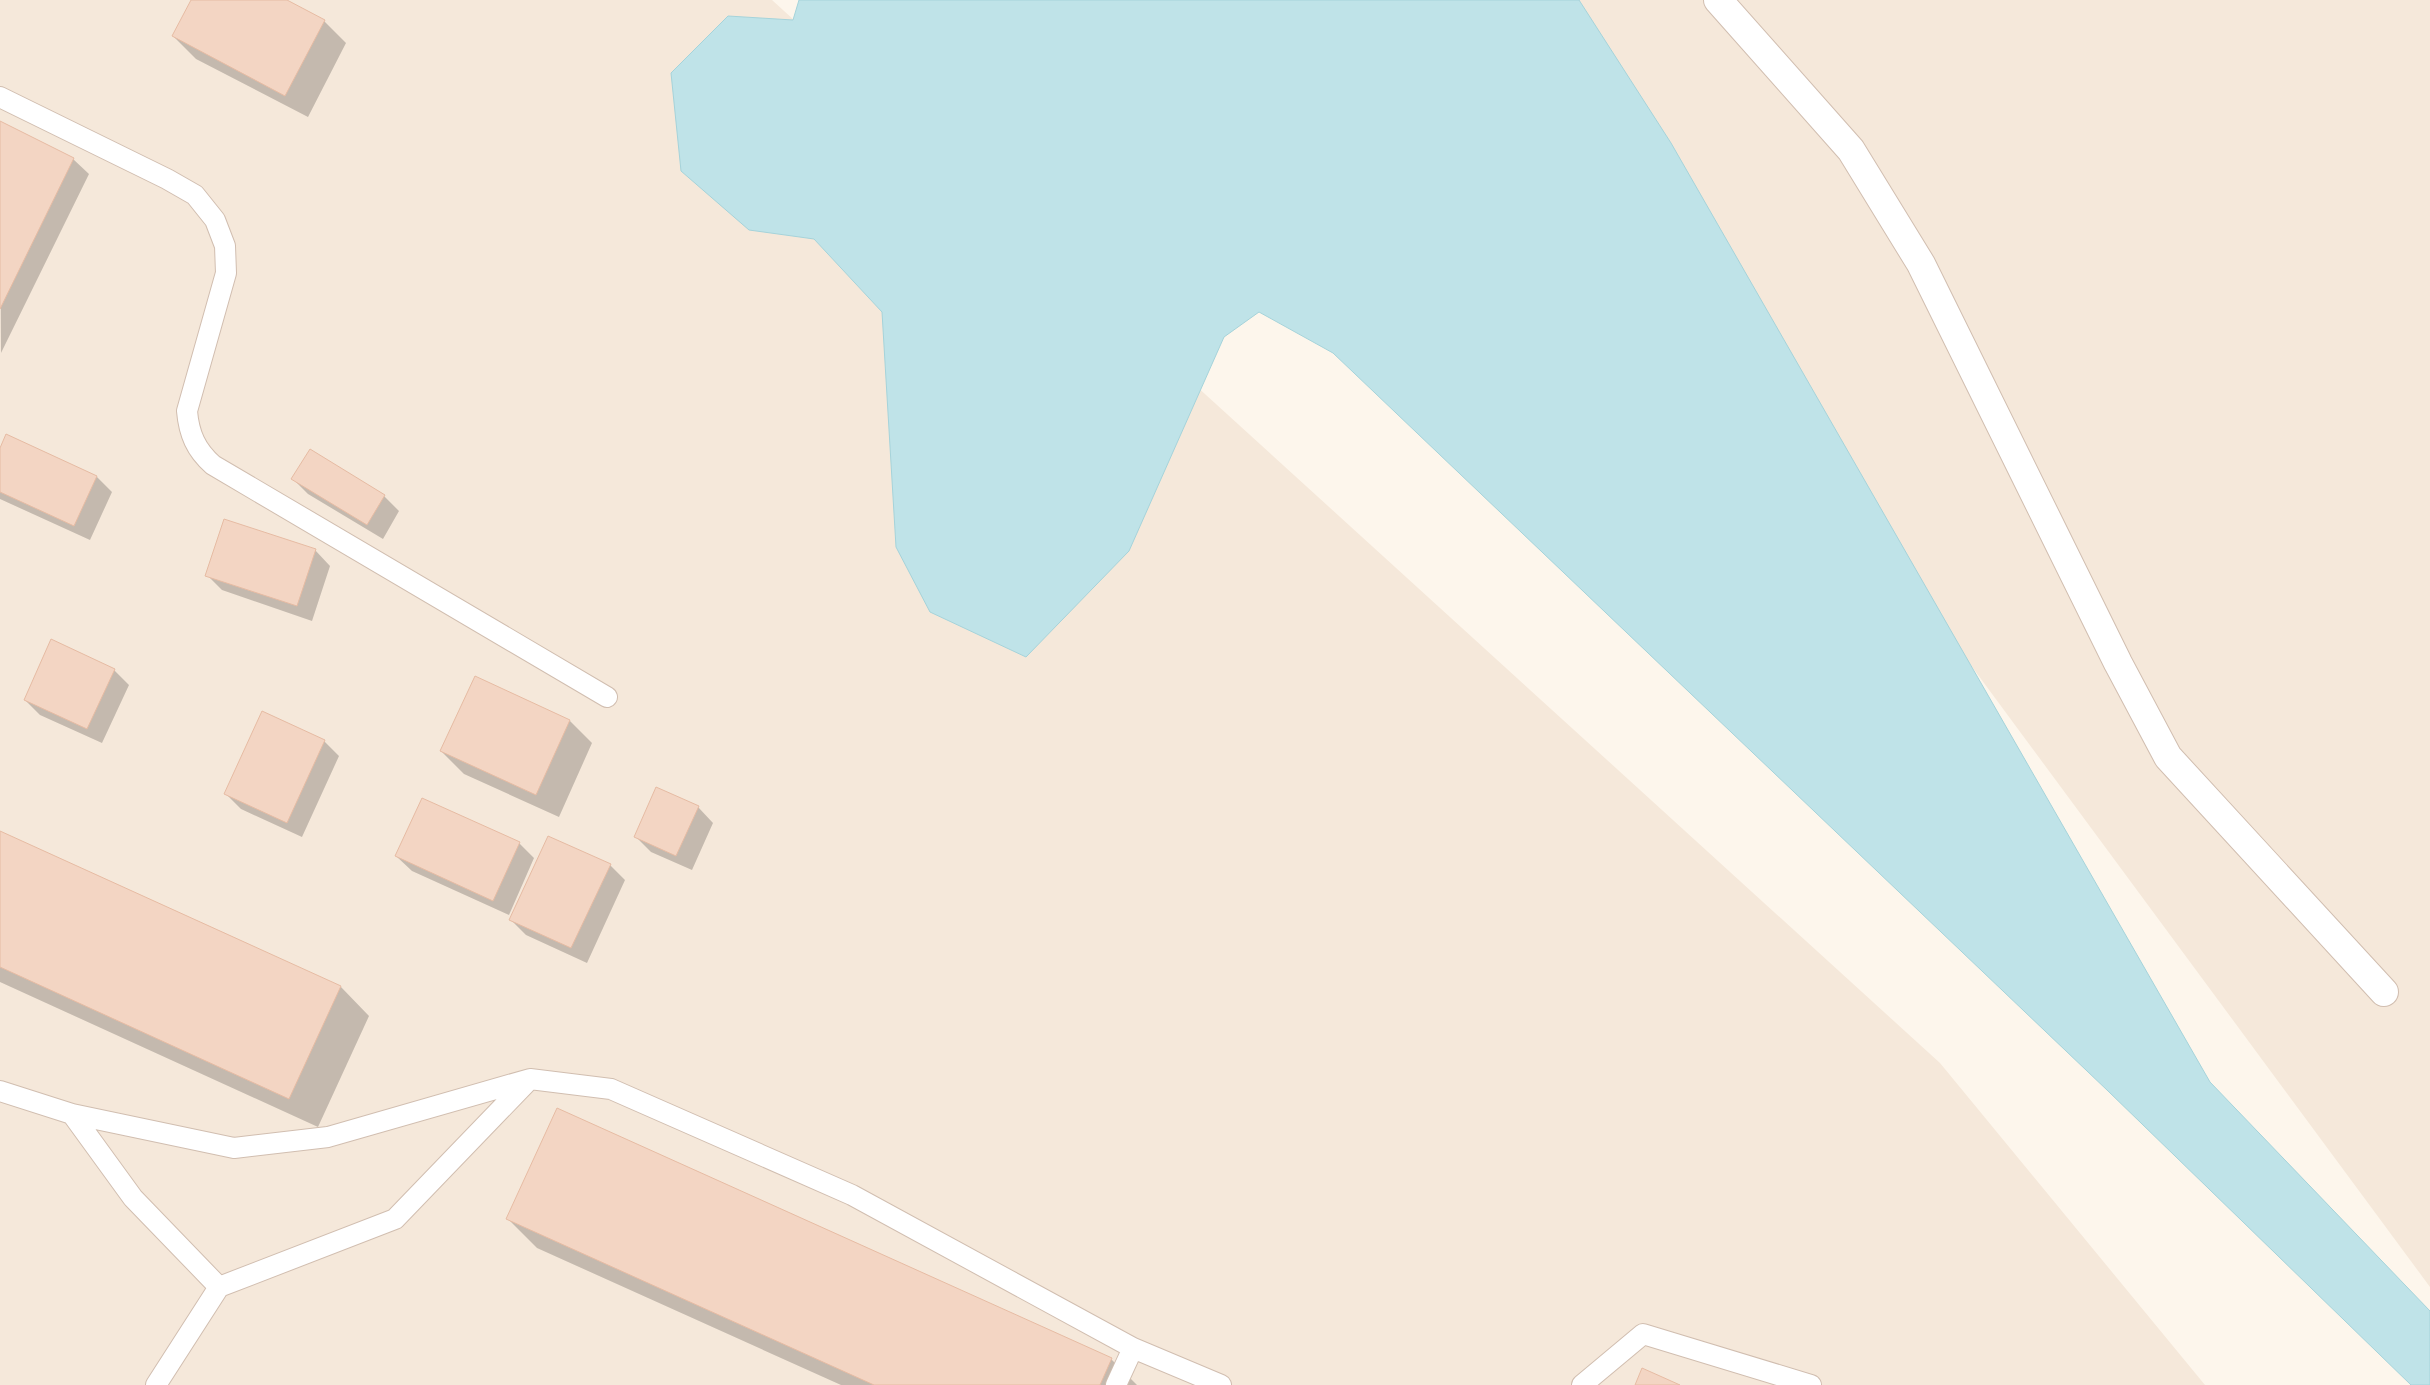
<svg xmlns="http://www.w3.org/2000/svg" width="2430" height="1385" font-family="'Exo 2',sans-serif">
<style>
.residential{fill:#f5e8da}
.water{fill:#bfe3e8;stroke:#a5d3da}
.shadow{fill:#0003}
.building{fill:#f3d5c3;stroke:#e6bba3}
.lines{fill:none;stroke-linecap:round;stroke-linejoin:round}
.service-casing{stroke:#d1beb0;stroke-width:22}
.minor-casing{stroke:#d1beb0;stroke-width:30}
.service{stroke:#fff;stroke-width:20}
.minor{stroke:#fff;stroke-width:28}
</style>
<rect width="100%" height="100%" fill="#fdf6ec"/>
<path class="residential" d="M 0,0 L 772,0 L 1940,1063 L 2205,1385 L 0,1385 Z
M 1380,0 L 2430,0 L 2430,1287 L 1699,297 Z"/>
<path class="water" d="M 799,0 L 1579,0 L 1671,143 L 2210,1082 L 2430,1311 L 2430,1385 L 2411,1385 L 2108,1091 L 1333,353 L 1259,312 L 1224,337 L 1129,551 L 1026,657 L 930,612 L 896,547 L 882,312 L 814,239 L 749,230 L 681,171 L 671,73 L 728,16 L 793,20 Z"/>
<path class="shadow" d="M 192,0 L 285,0 L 324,21 L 346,43 L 308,117 L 196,59 L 173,36 Z
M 0,123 L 73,159 L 89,174 L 1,353 Z
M 0,451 L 97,477 L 112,492 L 90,540 L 0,499 Z
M 293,479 L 384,496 L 399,511 L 383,539 L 308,494 Z
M 315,550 L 330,566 L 312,621 L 222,590 L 207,575 Z
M 114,670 L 129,685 L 102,743 L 40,715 L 25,700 Z
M 475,678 L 570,721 L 592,743 L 559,817 L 464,774 L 441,751 Z
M 324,741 L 339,756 L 302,837 L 241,809 L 226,794 Z
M 698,807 L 713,823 L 692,870 L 651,852 L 635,836 Z
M 0,832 L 341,987 L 369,1016 L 318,1127 L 0,982 Z
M 519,843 L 534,858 L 509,915 L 412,871 L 396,856 Z
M 610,865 L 625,880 L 587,963 L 526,935 L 511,920 Z
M 508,1219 L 1111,1359 L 1137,1385 L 841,1385 L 537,1248 Z"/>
<path class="building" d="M 191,0 L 287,0 L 325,20 L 285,96 L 172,36 Z
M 0,121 L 74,158 L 0,309 Z
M 6,434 L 97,476 L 74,526 L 0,492 L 0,448 Z
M 310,449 L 385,495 L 367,525 L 291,479 Z
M 224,519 L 316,549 L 297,606 L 205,576 Z
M 51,639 L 115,669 L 87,729 L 24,700 Z
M 475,676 L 570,720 L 536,795 L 440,751 Z
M 262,711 L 325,740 L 287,823 L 224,794 Z
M 656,787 L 699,806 L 676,856 L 634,837 Z
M 422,798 L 520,842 L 493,901 L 395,856 Z
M 0,831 L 341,986 L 289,1099 L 0,967 Z
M 548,836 L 611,864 L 571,948 L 509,920 Z
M 557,1108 L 1112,1358 L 1100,1385 L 874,1385 L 506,1219 Z
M 1642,1368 L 1680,1385 L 1635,1385 Z"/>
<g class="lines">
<g class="service-casing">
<path id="service" d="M 0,97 L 167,179 L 195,195 L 215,220 L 225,246 L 226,273 L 187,411 C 189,434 196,450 213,465 L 607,697
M 0,1091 L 72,1114 L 234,1148 L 328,1137 L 530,1079 L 611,1089 L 852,1195 L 1133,1348 L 1221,1385
M 72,1114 L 133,1198 L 219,1287
M 156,1385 L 219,1287 L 395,1219 L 528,1081
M 1116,1385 L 1133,1348
M 1582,1385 L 1643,1334 L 1811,1385"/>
</g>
<g class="minor-casing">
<path id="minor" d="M 1718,0 L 1851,150 L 1921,264 L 2118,663 L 2168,757 L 2384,992"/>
</g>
<use href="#service" class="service"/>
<use href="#minor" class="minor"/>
</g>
</svg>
